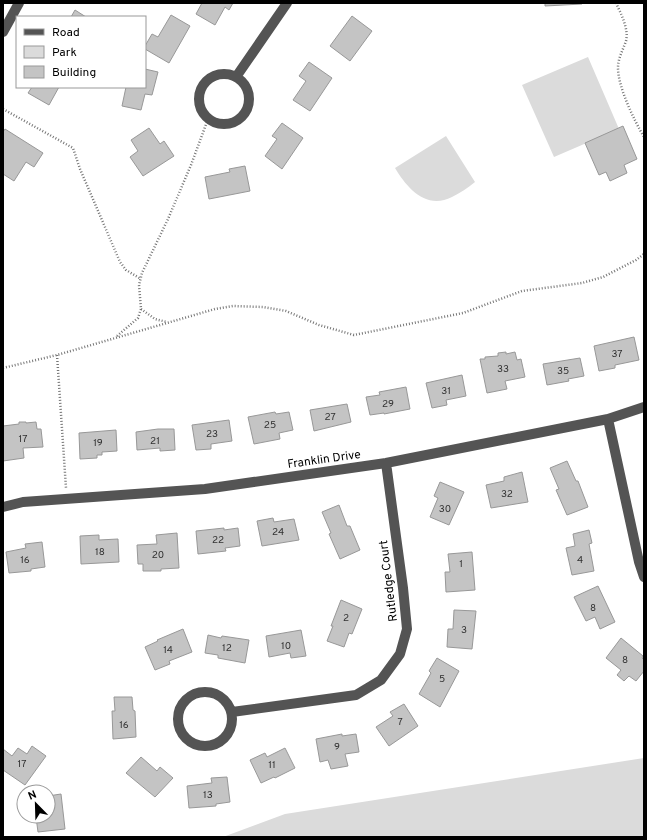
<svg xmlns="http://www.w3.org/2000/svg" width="647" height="840" font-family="Overpass,sans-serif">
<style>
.green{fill:#dbdbdb}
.building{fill:#c4c4c4;stroke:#989898}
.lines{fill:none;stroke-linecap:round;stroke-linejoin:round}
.path{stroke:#767676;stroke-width:2.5;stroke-dasharray:1 2;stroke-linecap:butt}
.minor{stroke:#545454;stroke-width:10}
.labels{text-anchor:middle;stroke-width:3;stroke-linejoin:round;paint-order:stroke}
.number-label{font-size:10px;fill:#313131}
.street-label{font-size:12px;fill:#000;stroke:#fff}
</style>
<rect width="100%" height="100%" fill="#fff"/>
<path class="green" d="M 588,57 L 619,129 L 554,157 L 522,85 Z
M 446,136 L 475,182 C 468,188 460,193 452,197 C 426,210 407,188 395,168 Z
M 644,758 L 644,837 L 223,837 L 285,814 Z"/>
<path class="building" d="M 202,3 L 233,3 L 229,10 L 225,7 L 215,25 L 196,14 Z
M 545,3 L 582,3 L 582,4 L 545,6 Z
M 75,10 L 86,17 L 71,17 Z
M 171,15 L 190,26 L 169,63 L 145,49 L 145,46 L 152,34 L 158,37 Z
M 352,16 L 372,31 L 350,61 L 330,46 Z
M 309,62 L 332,78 L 310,111 L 293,100 L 306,81 L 299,76 Z
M 145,69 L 158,72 L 152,95 L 145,94 L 141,110 L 122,106 L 126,87 L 145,87 Z
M 32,87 L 59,87 L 49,105 L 28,93 Z
M 282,123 L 303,138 L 282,169 L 265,156 L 277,139 L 272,136 Z
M 623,126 L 637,159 L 624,165 L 627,173 L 610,181 L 606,172 L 599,175 L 585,143 Z
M 149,128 L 160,144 L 164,141 L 174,156 L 143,176 L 130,157 L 138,151 L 131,140 Z
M 5,129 L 43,153 L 34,167 L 26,162 L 14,181 L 3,174 L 3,132 Z
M 245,166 L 250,191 L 209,199 L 205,177 L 230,172 L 229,169 Z
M 634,337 L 639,360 L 615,365 L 615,368 L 599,371 L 594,346 Z
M 506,352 L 506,354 L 515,352 L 517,360 L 521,359 L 525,377 L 505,381 L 507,389 L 487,393 L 480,359 L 485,359 L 485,357 L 498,356 L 498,353 Z
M 580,358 L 584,376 L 568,379 L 569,381 L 547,385 L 543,364 Z
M 462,375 L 466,396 L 446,400 L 447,405 L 432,408 L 426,383 Z
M 406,387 L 410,409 L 384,414 L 384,413 L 370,415 L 366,397 L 380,395 L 379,392 Z
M 347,404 L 351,422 L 314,431 L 310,410 Z
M 275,412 L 276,414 L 289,412 L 293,430 L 279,433 L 280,439 L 254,444 L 248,417 Z
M 229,420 L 232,441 L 211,444 L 211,449 L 196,450 L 192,425 Z
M 19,422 L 26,422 L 26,423 L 36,422 L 37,429 L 41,429 L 43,447 L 23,448 L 24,458 L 3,461 L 3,426 L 19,424 Z
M 158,429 L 174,429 L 175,450 L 160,451 L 160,448 L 137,450 L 136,432 Z
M 116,430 L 117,451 L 102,452 L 102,455 L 97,455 L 97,458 L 80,459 L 79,433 Z
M 567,461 L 576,481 L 578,481 L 588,507 L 567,515 L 556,490 L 559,489 L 550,468 Z
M 522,472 L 528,502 L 491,508 L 486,485 L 504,481 L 504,477 Z
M 440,482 L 464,492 L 449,525 L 430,517 L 438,498 L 434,496 Z
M 339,505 L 347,526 L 350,526 L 360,550 L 340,559 L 329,534 L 331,533 L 322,512 Z
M 273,518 L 274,522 L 294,519 L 299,540 L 262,546 L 257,521 Z
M 224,528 L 224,530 L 238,528 L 240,546 L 225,548 L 226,551 L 198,554 L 196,531 Z
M 589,530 L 592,543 L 589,544 L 594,571 L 572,575 L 566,548 L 575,546 L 573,534 Z
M 177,533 L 179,568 L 161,569 L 161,571 L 143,571 L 143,564 L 138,564 L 137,545 L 157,544 L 156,535 Z
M 99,535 L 99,540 L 118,539 L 119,562 L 81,564 L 80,536 Z
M 42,542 L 45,567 L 31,569 L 31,571 L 9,573 L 6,552 L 26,548 L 25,544 Z
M 472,552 L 475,590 L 446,592 L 445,572 L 450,572 L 448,554 Z
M 598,586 L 615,622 L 600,629 L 595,617 L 586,621 L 574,597 Z
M 341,600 L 362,609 L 352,634 L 349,633 L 344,647 L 327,641 L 333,626 L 331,626 Z
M 454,610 L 476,611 L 472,649 L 447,647 L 448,629 L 453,629 Z
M 183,629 L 192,652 L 169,661 L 170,664 L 155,670 L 145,647 L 158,641 L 157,640 Z
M 301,630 L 306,656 L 291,658 L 290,653 L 269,657 L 266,636 Z
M 208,635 L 221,638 L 222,636 L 249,640 L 245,663 L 218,658 L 218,655 L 205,653 Z
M 621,638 L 643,656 L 642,658 L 644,660 L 644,671 L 636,681 L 629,676 L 624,681 L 617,675 L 621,670 L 606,658 Z
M 437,658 L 459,671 L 440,707 L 419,694 L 431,673 L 429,671 Z
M 114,697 L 132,697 L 133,710 L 135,711 L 136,737 L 113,739 L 112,711 L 115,711 Z
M 404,704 L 418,726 L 389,746 L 376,727 L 393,716 L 390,712 Z
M 342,734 L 342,736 L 356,734 L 359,752 L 345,754 L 348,766 L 331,769 L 328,760 L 320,762 L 316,739 Z
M 32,746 L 46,756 L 25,785 L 3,770 L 3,749 L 12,756 L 18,748 L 27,754 Z
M 285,748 L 295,768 L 275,778 L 274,777 L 261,783 L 250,760 L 265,753 L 267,757 Z
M 141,757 L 157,771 L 160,767 L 173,778 L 155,797 L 126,773 Z
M 227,777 L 230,802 L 216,804 L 216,806 L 189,808 L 187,786 L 212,783 L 211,778 Z
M 61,794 L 65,829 L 38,832 L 36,817 L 48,816 L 48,796 Z"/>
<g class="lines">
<path class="path" d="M 616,3 C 621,14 629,29 626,41 C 623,50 618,58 618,68 C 618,87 634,120 644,137
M 3,109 L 73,148 L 80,169 L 120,262 L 126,270 L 141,279
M 141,309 L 155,319 L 167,322
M 117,336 L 138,318 L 141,309 L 139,285 L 142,273 L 168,219 L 191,165 L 208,119
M 57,355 L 66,488
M 3,368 L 57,355 L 215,309 L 233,306 L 263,307 L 286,311 L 319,325 L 354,335 L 463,313 L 522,291 L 582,283 L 603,277 L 636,260 L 644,254"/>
<path class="minor" d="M 3,32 L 19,3
M199 99a25 25 0 1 1 50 0a25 25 0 1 1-50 0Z
M 236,77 L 287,3
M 608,419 L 639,562 L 644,577
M 3,507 L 23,502 L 205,489 L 386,463 L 608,419 L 644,407
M178 719a27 27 0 1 1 54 0a27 27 0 1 1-54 0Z
M 232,712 L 356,695 L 381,680 L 400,654 L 407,629 L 403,588 L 386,463"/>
</g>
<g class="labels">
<g class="number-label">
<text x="617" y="357">37</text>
<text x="503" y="372">33</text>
<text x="563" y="374">35</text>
<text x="446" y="394">31</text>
<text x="388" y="407">29</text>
<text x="330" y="420">27</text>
<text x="270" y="428">25</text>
<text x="212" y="437">23</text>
<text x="23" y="442">17</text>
<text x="155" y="444">21</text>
<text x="98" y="446">19</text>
<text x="507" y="497">32</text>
<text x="445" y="512">30</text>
<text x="278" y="535">24</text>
<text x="218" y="543">22</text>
<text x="100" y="555">18</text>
<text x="158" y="558">20</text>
<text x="25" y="563">16</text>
<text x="580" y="563">4</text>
<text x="461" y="567">1</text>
<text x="593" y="611">8</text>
<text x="346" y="621">2</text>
<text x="464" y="633">3</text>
<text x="286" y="649">10</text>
<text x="227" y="651">12</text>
<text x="168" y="653">14</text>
<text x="625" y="663">8</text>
<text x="442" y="682">5</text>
<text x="400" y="725">7</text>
<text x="124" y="728">16</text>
<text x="337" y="750">9</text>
<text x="22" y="767">17</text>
<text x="272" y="768">11</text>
<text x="208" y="798">13</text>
</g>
<g class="street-label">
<text transform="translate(324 459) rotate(-8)" y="4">Franklin Drive</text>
<text transform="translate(388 581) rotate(-97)" y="4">Rutledge Court</text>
</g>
</g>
<rect width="647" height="840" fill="none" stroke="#000000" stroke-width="8"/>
<rect x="16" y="16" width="130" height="72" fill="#ffffff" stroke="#999999"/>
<rect x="24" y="29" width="20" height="6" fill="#545454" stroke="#999999"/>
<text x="52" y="36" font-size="12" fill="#000000">Road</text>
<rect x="24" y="46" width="20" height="12" fill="#dbdbdb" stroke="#999999"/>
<text x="52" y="56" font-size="12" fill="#000000">Park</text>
<rect x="24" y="66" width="20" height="12" fill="#c4c4c4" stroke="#999999"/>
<text x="52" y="76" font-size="12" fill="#000000">Building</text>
<g transform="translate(36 804) rotate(337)"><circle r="19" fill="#ffffff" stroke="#999999"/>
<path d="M0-3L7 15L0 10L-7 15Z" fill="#000000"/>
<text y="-6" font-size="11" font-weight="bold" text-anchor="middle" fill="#000000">N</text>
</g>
</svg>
